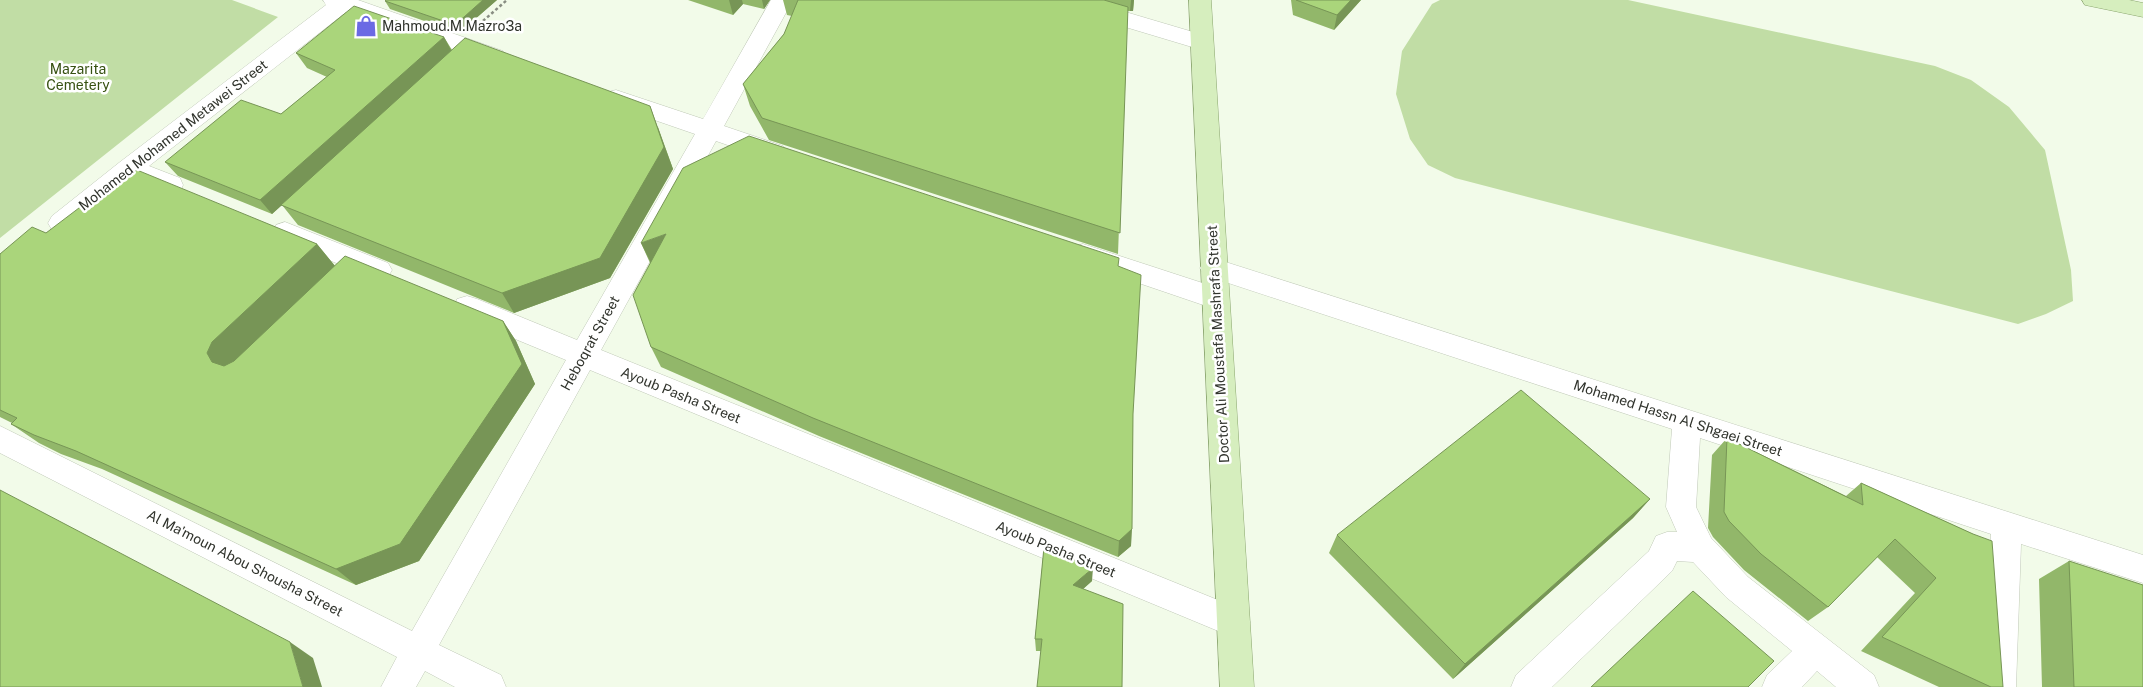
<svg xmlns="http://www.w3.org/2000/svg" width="2143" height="687" font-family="'Public Sans',sans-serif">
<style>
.green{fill:#c1dda5}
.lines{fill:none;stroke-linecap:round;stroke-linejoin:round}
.minor-casing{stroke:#c0c9b8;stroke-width:1}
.major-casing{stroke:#8aa56e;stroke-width:1}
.path{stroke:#888d82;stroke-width:2.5;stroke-dasharray:3 2.5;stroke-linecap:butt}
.minor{fill:#fff;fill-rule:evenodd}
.major{fill:#d6eebe;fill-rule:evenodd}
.wall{fill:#92b76a}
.shaded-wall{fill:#779556}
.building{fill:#aad57b;stroke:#779556}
.labels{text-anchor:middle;stroke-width:5;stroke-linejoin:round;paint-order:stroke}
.poi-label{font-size:14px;fill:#30332c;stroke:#fff;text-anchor:start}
.park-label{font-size:14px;fill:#375112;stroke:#fff}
.street-label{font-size:14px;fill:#30332c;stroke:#fff}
</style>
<rect width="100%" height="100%" fill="#f2fbe9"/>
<path class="green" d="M 0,0 L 232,0 L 278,17 L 0,238 Z
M 1440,0 L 1628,0 L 1935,66 L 1971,80 L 2009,107 L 2045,150 L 2071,270 L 2073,301 L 2046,314 L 2018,324 L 1455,178 L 1428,165 L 1410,139 L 1396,94 L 1402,51 L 1432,4 Z"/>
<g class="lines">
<g class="minor-casing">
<path id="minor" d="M 323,0 L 358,0 L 503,51 L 506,56 L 503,61 L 495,64 L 346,12 L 149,166 L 180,178 L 183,185 L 180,192 L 171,194 L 132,179 L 70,230 L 61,233 L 52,230 L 48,223 L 52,216 L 120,162 L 326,5 Z
M 771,0 L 793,0 L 724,126 L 783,146 L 786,152 L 783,158 L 774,161 L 716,141 L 601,350 L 1245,611 L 1250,622 L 1245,633 L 1234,637 L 1223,633 L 590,370 L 439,645 L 501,675 L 506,687 L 455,687 L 425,671 L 416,687 L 381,687 L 397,657 L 0,453 L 0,426 L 412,631 L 566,360 L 457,315 L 454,307 L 457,299 L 467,296 L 477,299 L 577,340 L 695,134 L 608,104 L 604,98 L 608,92 L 616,90 L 703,119 Z
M 1049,0 L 1085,0 L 1210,37 L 1213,42 L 1210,47 L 1202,50 L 1052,5 Z
M 285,222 L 388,263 L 392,270 L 388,277 L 379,280 L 276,239 L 272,232 L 276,225 Z
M 1083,244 L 1224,290 L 1228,298 L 1224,306 L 1215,309 L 1074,261 L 1070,254 L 1074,247 Z
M 1213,258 L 2143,555 L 2143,583 L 2021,544 L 2016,687 L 1982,687 L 1991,534 L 1700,438 L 1696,507 L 1711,538 L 1748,577 L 1874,675 L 1879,687 L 1836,687 L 1817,671 L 1802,687 L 1762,687 L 1767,675 L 1792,651 L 1726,597 L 1693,562 L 1677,561 L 1672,571 L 1552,687 L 1511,687 L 1516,675 L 1649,551 L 1656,536 L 1667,532 L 1677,532 L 1666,507 L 1672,429 L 1204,275 L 1200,268 L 1204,261 Z"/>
</g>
<g class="major-casing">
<path id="major" d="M 1189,0 L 1211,0 L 1254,687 L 1220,687 Z
M 2082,0 L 2129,0 L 2143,3 L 2143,17 L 2085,5 Z"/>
</g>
<path class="path" d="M 483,21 L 507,0"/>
<use href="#minor" class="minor"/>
<use href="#major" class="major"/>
</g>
<path class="wall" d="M 497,0 L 459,33 L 390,9 L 385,1 Z
M 688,0 L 770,0 L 764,9 L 743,4 L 733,15 Z
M 783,0 L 1134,0 L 1133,11 L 1127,11 L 1118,254 L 769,140 L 750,106 L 743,84 L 784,34 L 792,16 L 787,15 Z
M 1291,0 L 1361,0 L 1334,30 L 1293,15 Z
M 444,37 L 452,50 L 658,127 L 673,169 L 610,278 L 514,313 L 298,225 L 282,205 L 272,214 L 178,176 L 165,162 L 281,114 L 327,77 L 307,68 L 296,53 Z
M 134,172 L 317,244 L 335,266 L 503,321 L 516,341 L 535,384 L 419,561 L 356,585 L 102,469 L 61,454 L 39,443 L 11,424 L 12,423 L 0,417 L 0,254 L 46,233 Z
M 641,243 L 1118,266 L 1133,414 L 1131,546 L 1118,557 L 819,436 L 661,367 L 651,347 L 650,263 Z
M 1727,438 L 1846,496 L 1861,483 L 1973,534 L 2003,687 L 1939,687 L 1861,651 L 1915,593 L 1877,557 L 1828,607 L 1808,621 L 1744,570 L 1713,537 L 1708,528 L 1712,455 Z
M 1650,499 L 1633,518 L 1453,679 L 1329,553 L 1337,535 Z
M 1044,547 L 1092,581 L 1083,589 L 1041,651 L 1036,651 L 1035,639 Z
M 2069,561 L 2143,687 L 2042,687 L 2039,579 Z"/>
<path class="shaded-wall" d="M 483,0 L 497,0 L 459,33 L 455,25 Z
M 729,0 L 742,0 L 743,4 L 733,15 Z
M 762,0 L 770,0 L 764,9 Z
M 1131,0 L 1134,0 L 1133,11 L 1130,11 Z
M 1351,0 L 1361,0 L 1334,30 L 1337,15 Z
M 444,37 L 452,52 L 272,214 L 260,200 Z
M 650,106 L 673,169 L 610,278 L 514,313 L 502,293 Z
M 666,234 L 651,263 L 641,243 Z
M 317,244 L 335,266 L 228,373 L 212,362 L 207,353 L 212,342 Z
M 503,321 L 516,341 L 535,384 L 419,561 L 356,585 L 336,569 Z
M 1650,499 L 1633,518 L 1453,679 L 1465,664 Z
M 1132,529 L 1131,546 L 1118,557 L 1119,541 Z
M 1093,568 L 1092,581 L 1073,598 L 1073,585 Z
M 290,642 L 313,658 L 322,687 L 303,687 Z"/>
<path class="building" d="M 386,0 L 483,0 L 455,25 L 385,1 Z
M 798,0 L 1104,0 L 1128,7 L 1120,233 L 762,118 L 743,84 L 784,34 Z
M 1296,0 L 1351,0 L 1337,15 Z
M 354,6 L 444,37 L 260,200 L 165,162 L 241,100 L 281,114 L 335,70 L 296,53 Z
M 465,38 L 650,106 L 664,147 L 600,258 L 502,293 L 281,205 Z
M 749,136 L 1119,258 L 1118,266 L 1141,275 L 1133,414 L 1132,529 L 1119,541 L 813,418 L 651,347 L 633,295 L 666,234 L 641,243 L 683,168 Z
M 129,170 L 134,172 L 137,170 L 317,244 L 212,342 L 207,353 L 212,362 L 224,366 L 234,361 L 345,256 L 503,321 L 522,364 L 400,544 L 336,569 L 76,451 L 34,435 L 11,424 L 17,418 L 0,410 L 0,254 L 32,227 L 46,233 Z
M 1521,390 L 1650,499 L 1465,664 L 1337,535 Z
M 1727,438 L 1863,505 L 1861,483 L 1973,534 L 1992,541 L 2003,687 L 1991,687 L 1882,637 L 1936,578 L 1895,539 L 1828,607 L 1761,554 L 1729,521 L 1724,512 Z
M 0,490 L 290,642 L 303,687 L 0,687 Z
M 1044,547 L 1093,568 L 1073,585 L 1123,604 L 1122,687 L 1037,687 L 1042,639 L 1035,639 Z
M 2069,561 L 2143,585 L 2143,687 L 2074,687 Z
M 1693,591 L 1774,661 L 1748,687 L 1591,687 Z"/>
<defs>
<g id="shop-bare" transform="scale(1.725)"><path d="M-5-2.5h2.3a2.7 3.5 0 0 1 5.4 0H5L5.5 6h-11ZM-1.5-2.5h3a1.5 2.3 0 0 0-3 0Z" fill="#6b6ae4" stroke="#fff" stroke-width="2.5" paint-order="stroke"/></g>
</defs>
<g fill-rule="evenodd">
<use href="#shop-bare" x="366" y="26"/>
</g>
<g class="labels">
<g class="poi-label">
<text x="382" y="31">Mahmoud.M.Mazro3a</text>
</g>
<g class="park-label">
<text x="78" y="74">Mazarita<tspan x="78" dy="16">Cemetery</tspan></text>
</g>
<g class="street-label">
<text transform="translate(173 135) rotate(-38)" y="5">Mohamed Mohamed Metawei Street</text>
<text transform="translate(590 343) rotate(-61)" y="5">Heboqrat Street</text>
<text transform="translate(1218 344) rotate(-93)" y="5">Doctor Ali Moustafa Mashrafa Street</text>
<text transform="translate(681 395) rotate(22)" y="5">Ayoub Pasha Street</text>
<text transform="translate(1678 418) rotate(18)" y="5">Mohamed Hassn Al Shgaei Street</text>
<text transform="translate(1056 549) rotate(22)" y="5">Ayoub Pasha Street</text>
<text transform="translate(245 563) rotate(27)" y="5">Al Ma'moun Abou Shousha Street</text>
</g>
</g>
</svg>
